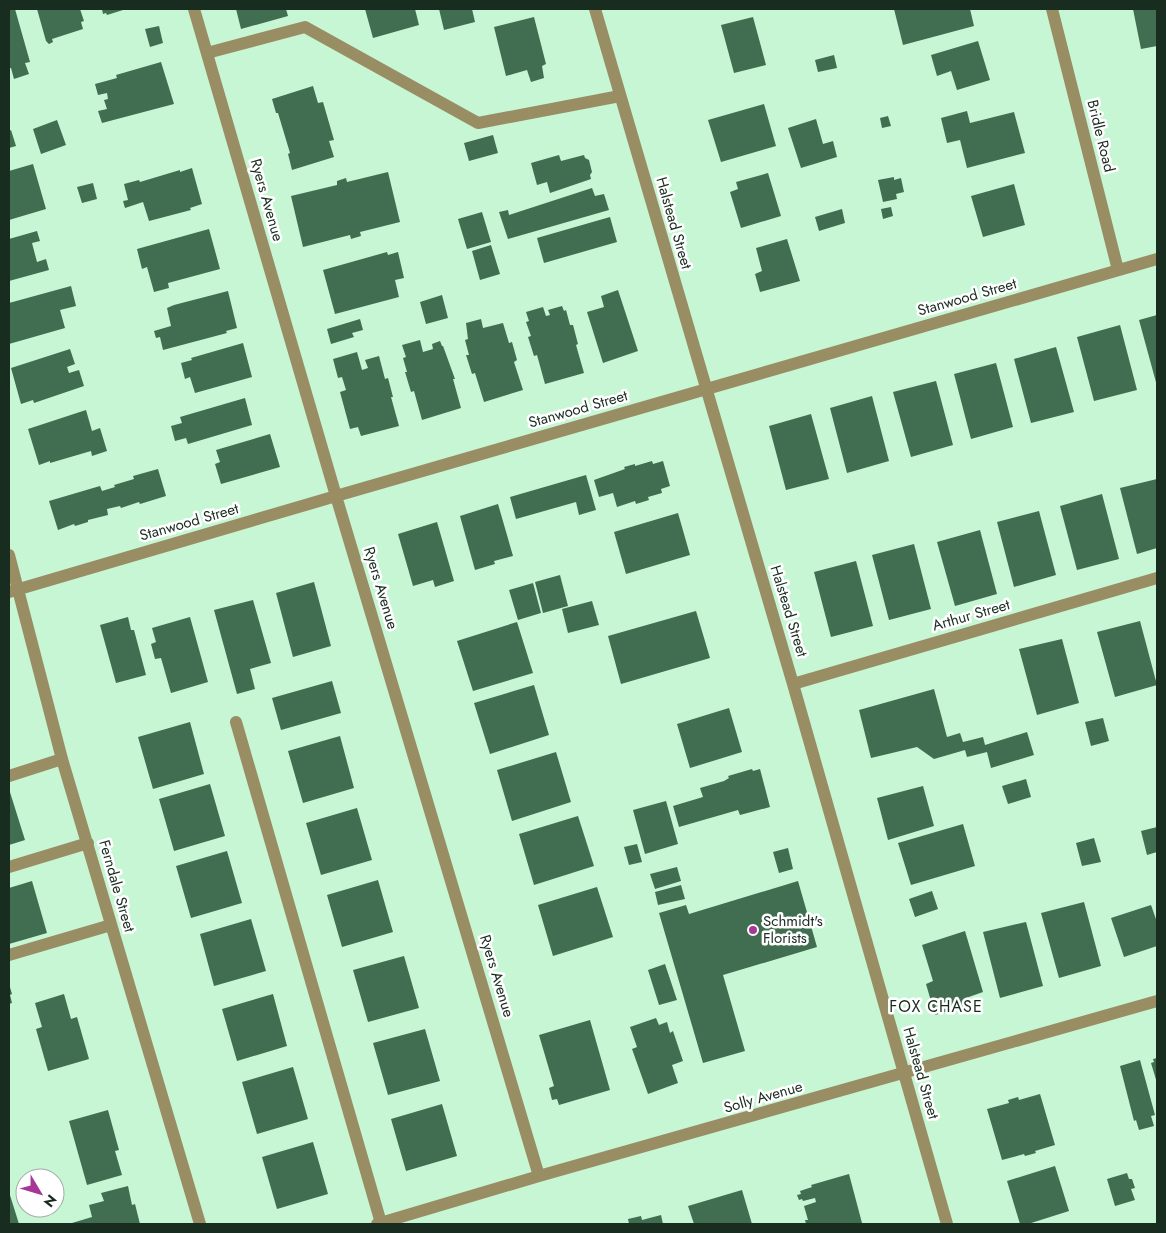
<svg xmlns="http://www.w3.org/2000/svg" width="1166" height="1233" font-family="Jost,sans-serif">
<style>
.building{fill:#416d50}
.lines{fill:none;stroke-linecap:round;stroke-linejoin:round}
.minor{stroke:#998d64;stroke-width:12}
.poi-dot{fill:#a63796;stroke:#fff;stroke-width:2}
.labels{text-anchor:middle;stroke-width:5;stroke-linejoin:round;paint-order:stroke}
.street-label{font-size:15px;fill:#192c20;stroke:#fff}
.poi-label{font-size:15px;fill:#192c20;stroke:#fff;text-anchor:start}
.neighbourhood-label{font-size:16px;letter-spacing:1px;fill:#192c20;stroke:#fff}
</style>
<rect width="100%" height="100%" fill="#c6f6d4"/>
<path class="building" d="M 9,9 L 15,9 L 30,62 L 25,63 L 29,74 L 14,79 L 11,68 L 9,68 Z
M 37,9 L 80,9 L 84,21 L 81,22 L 83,29 L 52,39 L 53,42 L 49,44 L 46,41 Z
M 102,9 L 123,9 L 123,10 L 107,15 L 106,13 L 103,14 Z
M 236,9 L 286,9 L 288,16 L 241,29 Z
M 365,9 L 415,9 L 419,25 L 373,38 Z
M 439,9 L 472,9 L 475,22 L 444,30 Z
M 894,9 L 970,9 L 974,26 L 903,45 Z
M 1133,9 L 1157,9 L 1157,46 L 1141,49 Z
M 534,17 L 546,64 L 542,66 L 544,78 L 531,82 L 527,70 L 506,76 L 494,27 Z
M 753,17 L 766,65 L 734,73 L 721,25 Z
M 159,26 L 163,43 L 150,47 L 145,29 Z
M 978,41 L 990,80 L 957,90 L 951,71 L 937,76 L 931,55 Z
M 834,55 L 837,68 L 818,72 L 815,60 Z
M 161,62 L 174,104 L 102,123 L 98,111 L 107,109 L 104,100 L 108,99 L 107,93 L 98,95 L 95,84 L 117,78 L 116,75 Z
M 313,86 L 318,103 L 323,102 L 334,140 L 329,141 L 334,157 L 292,170 L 288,154 L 290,153 L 278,113 L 276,113 L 272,99 Z
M 764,104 L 776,146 L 721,162 L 708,120 Z
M 967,111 L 970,123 L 1014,112 L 1025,153 L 967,168 L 960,140 L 947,143 L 941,118 Z
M 888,116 L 891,126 L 882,128 L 880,118 Z
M 816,119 L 823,144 L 833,141 L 837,157 L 801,168 L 788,128 Z
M 57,120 L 66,145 L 41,154 L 33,129 Z
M 11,130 L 16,146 L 9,148 L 9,131 Z
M 493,135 L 498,153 L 469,161 L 464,143 Z
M 559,155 L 561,161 L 584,155 L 585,158 L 589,160 L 592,172 L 590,175 L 591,179 L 550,193 L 547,182 L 537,185 L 531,163 Z
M 33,164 L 46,209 L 9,220 L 9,171 Z
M 192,168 L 202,204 L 190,208 L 191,210 L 149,221 L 143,202 L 125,208 L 123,201 L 128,200 L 124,184 L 139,180 L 140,182 L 180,170 L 180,172 Z
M 388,172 L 400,222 L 360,232 L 361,236 L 351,239 L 350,235 L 303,247 L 291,196 L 337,185 L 337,181 L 346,178 L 347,182 Z
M 768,173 L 781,216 L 741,228 L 730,192 L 738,189 L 736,182 Z
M 894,177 L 894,180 L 901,178 L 904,192 L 896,194 L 897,199 L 883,202 L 878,180 Z
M 93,183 L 97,199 L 82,203 L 77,187 Z
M 1014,184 L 1025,225 L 983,237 L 971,196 Z
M 592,188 L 595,196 L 604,194 L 609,210 L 508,239 L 499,212 L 508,210 L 509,215 Z
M 891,207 L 893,216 L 883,219 L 881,209 Z
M 842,209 L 845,223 L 819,231 L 815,217 Z
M 482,212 L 491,242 L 467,249 L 458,219 Z
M 610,217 L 617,242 L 544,263 L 537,238 Z
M 209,229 L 220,269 L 168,283 L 169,288 L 154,292 L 147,267 L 142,269 L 137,249 Z
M 37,231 L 40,241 L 32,243 L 37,262 L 46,259 L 49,270 L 9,281 L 9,239 Z
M 787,239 L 800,281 L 760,292 L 755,274 L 762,271 L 756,248 Z
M 491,245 L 500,274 L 480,280 L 472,251 Z
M 387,252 L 388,255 L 398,252 L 404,278 L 395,280 L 399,297 L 335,314 L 323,270 Z
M 71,286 L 76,306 L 60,310 L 65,328 L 9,344 L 9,303 Z
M 618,290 L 638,351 L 603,363 L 587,312 L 604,307 L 601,296 Z
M 228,291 L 237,328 L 226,331 L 227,333 L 163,350 L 160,337 L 156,338 L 154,331 L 171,326 L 167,308 L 174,305 Z
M 442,295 L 448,318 L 426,324 L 420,302 Z
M 562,306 L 564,311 L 566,310 L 570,325 L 573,325 L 578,344 L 576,345 L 584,373 L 545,384 L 537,355 L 534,356 L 528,337 L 531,336 L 526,322 L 529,321 L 526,312 L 543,307 L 546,316 L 550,315 L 548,310 Z
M 1157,315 L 1157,386 L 1139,320 Z
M 360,319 L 363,330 L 352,333 L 354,337 L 331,344 L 327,329 Z
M 481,319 L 483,328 L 503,323 L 509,343 L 512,342 L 517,360 L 514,362 L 523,390 L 484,402 L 475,373 L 472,374 L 466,355 L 469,355 L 465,340 L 468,339 L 466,323 Z
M 1120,325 L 1137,390 L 1094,401 L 1077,337 Z
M 420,340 L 423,352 L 433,349 L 432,344 L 440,341 L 442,346 L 443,346 L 455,379 L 453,379 L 461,408 L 422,420 L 414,391 L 411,392 L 405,372 L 407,372 L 403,358 L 406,357 L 402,345 Z
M 243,343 L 252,377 L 195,393 L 190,377 L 185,379 L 181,363 L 192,360 L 191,358 Z
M 1056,347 L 1074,412 L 1031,423 L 1014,359 Z
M 70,349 L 75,364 L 67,367 L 69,373 L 79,370 L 84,386 L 34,403 L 33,400 L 21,404 L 11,368 Z
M 357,352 L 362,370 L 368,368 L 365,360 L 379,356 L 385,379 L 388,378 L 393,397 L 391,397 L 399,426 L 361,436 L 358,427 L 350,429 L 340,392 L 346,390 L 342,377 L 338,378 L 333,359 Z
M 996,363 L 1013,427 L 971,439 L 954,374 Z
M 936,381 L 953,445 L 911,457 L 893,392 Z
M 872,396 L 889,461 L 847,473 L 830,408 Z
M 245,398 L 252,425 L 188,444 L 186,438 L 175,441 L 171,426 L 182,423 L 180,417 Z
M 86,410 L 92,431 L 100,428 L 107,451 L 92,456 L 91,451 L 50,463 L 50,461 L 39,465 L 28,429 Z
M 811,414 L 829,479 L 786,490 L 769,426 Z
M 270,434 L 280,467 L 221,484 L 215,464 L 220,462 L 216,450 Z
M 652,461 L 653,464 L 663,461 L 670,486 L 661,489 L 662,493 L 648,497 L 649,500 L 636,504 L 635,501 L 617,507 L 613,493 L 599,497 L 594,480 L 625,469 L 624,467 L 635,464 L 635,466 Z
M 158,469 L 166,496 L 140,504 L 139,502 L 121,508 L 120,506 L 107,509 L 108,515 L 88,520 L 88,522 L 75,526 L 74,524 L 58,530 L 49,501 L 100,486 L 102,491 L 115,487 L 114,485 L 134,479 L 133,476 Z
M 586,475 L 596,510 L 579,515 L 576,502 L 516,519 L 510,497 Z
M 1157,479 L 1157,548 L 1137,554 L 1120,488 Z
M 1102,494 L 1119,559 L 1077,570 L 1060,506 Z
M 498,504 L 513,556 L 494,561 L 495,564 L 475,570 L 460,516 Z
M 1039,511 L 1056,575 L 1014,587 L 997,522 Z
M 678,513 L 690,555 L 626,574 L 614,532 Z
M 437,522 L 454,581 L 435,587 L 433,580 L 413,586 L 398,534 Z
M 980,530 L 997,594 L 955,606 L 937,542 Z
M 914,544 L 931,609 L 889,620 L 872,555 Z
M 856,561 L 873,626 L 831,637 L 814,572 Z
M 560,575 L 568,606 L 543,613 L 535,582 Z
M 314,582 L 331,646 L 293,657 L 276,593 Z
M 533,583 L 541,613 L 518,620 L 509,590 Z
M 253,600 L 271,663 L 250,669 L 255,689 L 237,694 L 214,610 Z
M 592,601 L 599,625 L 568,633 L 562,609 Z
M 696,611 L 710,658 L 621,684 L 608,636 Z
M 128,617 L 131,630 L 134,630 L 146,675 L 116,683 L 100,625 Z
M 190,617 L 208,682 L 171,693 L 161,658 L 155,659 L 151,644 L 156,642 L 152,628 Z
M 1140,621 L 1157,685 L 1115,697 L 1097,632 Z
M 517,622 L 533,673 L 473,691 L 457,641 Z
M 1062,639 L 1079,703 L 1037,715 L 1019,649 Z
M 332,681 L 341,713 L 281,730 L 272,698 Z
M 534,685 L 549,735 L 490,754 L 474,703 Z
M 934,689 L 947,737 L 960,733 L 963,742 L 983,737 L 985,745 L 1027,732 L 1034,755 L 991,768 L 987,752 L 967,757 L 965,750 L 934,759 L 917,747 L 871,758 L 859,710 Z
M 729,708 L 742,752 L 690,768 L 677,724 Z
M 1103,718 L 1109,741 L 1091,746 L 1085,722 Z
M 190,722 L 204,774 L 153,789 L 138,737 Z
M 340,736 L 354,788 L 303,803 L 288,751 Z
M 556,752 L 571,802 L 512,821 L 497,770 Z
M 752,769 L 753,771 L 760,769 L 770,807 L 740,815 L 738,810 L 679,827 L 673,806 L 703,797 L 700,788 L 724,781 L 729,778 L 728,776 Z
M 1026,779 L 1031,797 L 1008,804 L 1002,786 Z
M 210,784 L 225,836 L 174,851 L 159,799 Z
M 923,786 L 934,826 L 888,840 L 877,798 Z
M 9,789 L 25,840 L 9,845 Z
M 666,801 L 678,844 L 645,854 L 633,810 Z
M 357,808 L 372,860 L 321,875 L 306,823 Z
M 578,816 L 594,866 L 534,885 L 519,834 Z
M 963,824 L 975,866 L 911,885 L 898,843 Z
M 1157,827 L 1157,852 L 1147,855 L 1141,831 Z
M 1094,838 L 1101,862 L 1082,866 L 1076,843 Z
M 637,844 L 642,862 L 629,865 L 624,847 Z
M 788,848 L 793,869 L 779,873 L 773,852 Z
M 227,851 L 242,903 L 191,918 L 176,866 Z
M 677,867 L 681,881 L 655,889 L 650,874 Z
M 378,880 L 393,932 L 342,947 L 327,895 Z
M 32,881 L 47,933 L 9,944 L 9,888 Z
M 798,881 L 817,947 L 723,975 L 745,1051 L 703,1063 L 659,913 L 686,905 L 689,914 Z
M 681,885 L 685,899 L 658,905 L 655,892 Z
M 597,887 L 613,937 L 553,956 L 538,905 Z
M 932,891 L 938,909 L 915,917 L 909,899 Z
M 1084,902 L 1101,966 L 1059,978 L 1041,913 Z
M 1151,905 L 1157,922 L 1157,946 L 1124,957 L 1111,918 Z
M 251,919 L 266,971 L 214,986 L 200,934 Z
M 1026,922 L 1043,986 L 1000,998 L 983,932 Z
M 965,931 L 983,992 L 966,998 L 968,1005 L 935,1015 L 926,984 L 933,981 L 922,945 Z
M 404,956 L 419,1008 L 368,1022 L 353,970 Z
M 665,964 L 677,1000 L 659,1005 L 648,970 Z
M 9,984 L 12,994 L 10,995 L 12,1003 L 9,1004 Z
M 64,994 L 71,1019 L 77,1017 L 89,1059 L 48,1071 L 36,1029 L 42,1027 L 35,1003 Z
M 273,994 L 287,1046 L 237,1061 L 222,1009 Z
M 656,1018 L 659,1025 L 667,1022 L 670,1033 L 673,1031 L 683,1061 L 672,1065 L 678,1083 L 648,1094 L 632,1049 L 637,1047 L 630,1027 Z
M 590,1020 L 610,1090 L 559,1105 L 557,1099 L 552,1100 L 549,1088 L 554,1086 L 539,1035 Z
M 425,1029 L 440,1081 L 388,1095 L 373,1043 Z
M 1157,1058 L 1157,1083 L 1151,1063 L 1154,1062 L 1153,1059 Z
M 1140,1060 L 1155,1115 L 1151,1116 L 1154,1126 L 1139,1130 L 1136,1120 L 1134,1121 L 1120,1066 Z
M 293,1067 L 308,1119 L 257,1134 L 242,1082 Z
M 1040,1094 L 1055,1145 L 1035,1151 L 1036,1153 L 1025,1156 L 1024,1154 L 1002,1160 L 987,1109 L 1009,1103 L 1008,1100 L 1018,1097 L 1019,1100 Z
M 442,1104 L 457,1156 L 406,1171 L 391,1119 Z
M 108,1110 L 119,1150 L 115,1151 L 122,1175 L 87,1185 L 69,1121 Z
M 313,1142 L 328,1194 L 277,1209 L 262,1157 Z
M 1055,1166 L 1069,1211 L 1028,1224 L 1020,1224 L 1007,1181 Z
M 1127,1173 L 1129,1179 L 1132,1179 L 1135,1188 L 1131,1189 L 1135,1200 L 1115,1206 L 1107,1179 Z
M 849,1174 L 862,1223 L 806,1224 L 805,1220 L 808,1220 L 804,1206 L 816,1202 L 815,1198 L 803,1201 L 802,1199 L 799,1200 L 797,1195 L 801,1194 L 800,1191 L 812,1187 L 811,1185 Z
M 128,1186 L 132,1205 L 135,1204 L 140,1224 L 73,1224 L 72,1223 L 92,1217 L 89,1205 L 104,1201 L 101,1193 Z
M 742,1190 L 752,1224 L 694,1224 L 688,1206 Z
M 9,1192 L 19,1224 L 9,1224 Z
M 661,1215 L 663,1224 L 629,1224 L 628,1219 L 641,1216 L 642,1220 Z"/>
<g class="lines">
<path class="minor" d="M 194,9 L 336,496 L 539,1176
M 595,9 L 793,684 L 947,1224
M 1052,9 L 1118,270
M 207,53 L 305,27 L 478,123 L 620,96
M 9,555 L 62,759 L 200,1224
M 9,592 L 336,496 L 1157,259
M 793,684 L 1157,578
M 236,722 L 381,1223
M 9,776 L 62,759
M 9,867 L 88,843
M 9,955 L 111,925
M 377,1224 L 539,1176 L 1157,1001"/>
</g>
<circle class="poi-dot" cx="753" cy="930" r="5"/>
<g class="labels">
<g class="street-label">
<text transform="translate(1101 136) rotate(76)" y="5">Bridle Road</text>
<text transform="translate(267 200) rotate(74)" y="5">Ryers Avenue</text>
<text transform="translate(674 223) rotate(74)" y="5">Halstead Street</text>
<text transform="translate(967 297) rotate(-16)" y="5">Stanwood Street</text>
<text transform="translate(578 409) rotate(-16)" y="5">Stanwood Street</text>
<text transform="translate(189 522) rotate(-16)" y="5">Stanwood Street</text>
<text transform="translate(381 588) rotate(73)" y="5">Ryers Avenue</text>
<text transform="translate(789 611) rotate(73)" y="5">Halstead Street</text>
<text transform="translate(971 615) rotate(-16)" y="5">Arthur Street</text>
<text transform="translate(117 886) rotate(74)" y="5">Ferndale Street</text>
<text transform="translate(497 976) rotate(73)" y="5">Ryers Avenue</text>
<text transform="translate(921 1073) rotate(74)" y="5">Halstead Street</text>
<text transform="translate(763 1097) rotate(-16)" y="5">Solly Avenue</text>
</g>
<g class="poi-label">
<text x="763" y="926">Schmidt's<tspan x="763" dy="17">Florists</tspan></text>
</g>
<g class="neighbourhood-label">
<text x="936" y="1012">FOX CHASE</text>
</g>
</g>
<rect width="1166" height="1233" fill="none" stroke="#192c20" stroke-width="20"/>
<g transform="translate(40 1193) rotate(128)"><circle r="24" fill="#ffffff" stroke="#a3aba6"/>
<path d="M0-4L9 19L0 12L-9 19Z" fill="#a63796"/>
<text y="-8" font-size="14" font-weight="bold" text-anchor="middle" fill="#192c20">N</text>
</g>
</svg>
